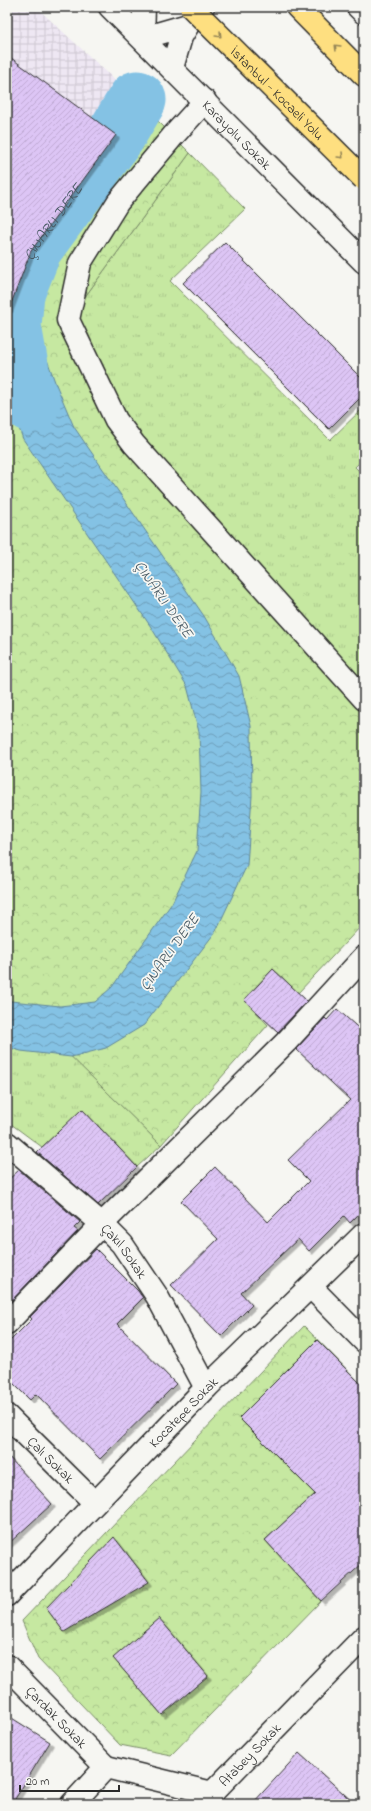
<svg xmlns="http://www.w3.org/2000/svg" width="371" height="1811" font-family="'Indie Flower',sans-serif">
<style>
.built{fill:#eee7f3}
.industrial{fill:url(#industrial-grid)}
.grass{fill:url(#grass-tufts);stroke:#788a66}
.forest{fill:url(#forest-crowns);stroke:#788a66}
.water{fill:url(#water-waves);stroke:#60869a}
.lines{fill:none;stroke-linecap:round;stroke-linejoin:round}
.river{stroke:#84c2e4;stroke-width:59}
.building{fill:url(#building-hatch);stroke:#2b2b2b;filter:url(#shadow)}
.street-casing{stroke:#2b2b2b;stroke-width:25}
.secondary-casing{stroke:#2b2b2b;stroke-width:25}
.highway-casing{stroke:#2b2b2b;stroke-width:25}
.street{stroke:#f6f6f2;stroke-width:22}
.secondary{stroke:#f6f6f2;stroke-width:22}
.highway{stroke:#fedf80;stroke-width:22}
.highway-bridge-casing{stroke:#2b2b2b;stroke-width:25;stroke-linecap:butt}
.highway-bridge{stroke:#fedf80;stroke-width:22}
.oneway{stroke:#948556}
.labels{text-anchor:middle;stroke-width:3.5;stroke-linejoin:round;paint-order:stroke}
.street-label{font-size:14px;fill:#2b2b2b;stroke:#f6f6f2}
.water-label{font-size:15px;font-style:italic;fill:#465862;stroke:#f6f6f2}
</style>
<defs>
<pattern id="industrial-grid" width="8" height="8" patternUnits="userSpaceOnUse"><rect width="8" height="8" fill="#eee7f3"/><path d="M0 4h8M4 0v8" fill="none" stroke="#ccc6d0"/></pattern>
<pattern id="grass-tufts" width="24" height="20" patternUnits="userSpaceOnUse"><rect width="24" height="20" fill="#c6e8a1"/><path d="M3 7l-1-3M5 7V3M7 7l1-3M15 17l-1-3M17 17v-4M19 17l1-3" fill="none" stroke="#aac78b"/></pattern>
<pattern id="forest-crowns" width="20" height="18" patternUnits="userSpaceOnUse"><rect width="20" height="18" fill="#c6e8a1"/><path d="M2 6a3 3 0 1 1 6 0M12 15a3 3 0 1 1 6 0" fill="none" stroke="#aac78b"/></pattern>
<pattern id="water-waves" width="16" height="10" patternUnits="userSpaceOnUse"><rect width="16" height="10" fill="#84c2e4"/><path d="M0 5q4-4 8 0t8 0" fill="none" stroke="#6c9eb9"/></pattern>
<pattern id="building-hatch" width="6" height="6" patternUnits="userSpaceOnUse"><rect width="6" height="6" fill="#ddc5f5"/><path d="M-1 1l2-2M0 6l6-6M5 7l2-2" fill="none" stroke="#bea9d2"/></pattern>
<filter id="shadow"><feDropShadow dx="3.5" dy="3.5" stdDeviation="0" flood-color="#0004"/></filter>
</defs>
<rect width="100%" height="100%" fill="#f6f6f2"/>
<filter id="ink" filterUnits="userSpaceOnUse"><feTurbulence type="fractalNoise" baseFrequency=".025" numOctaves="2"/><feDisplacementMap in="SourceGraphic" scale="8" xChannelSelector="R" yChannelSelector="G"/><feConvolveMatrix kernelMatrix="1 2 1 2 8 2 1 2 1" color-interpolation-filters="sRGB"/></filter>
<g filter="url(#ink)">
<path class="built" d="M 103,1797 L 140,1804 L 98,1804 Z"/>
<path class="industrial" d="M 7,7 L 36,7 L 137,100 L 12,326 L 20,375 L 7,371 Z"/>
<path class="grass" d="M 190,153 L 245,209 L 170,281 L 330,440 L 364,407 L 364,458 L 355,467 L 364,476 L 364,699 L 134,444 L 68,320 Z
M 7,1026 L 45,1030 L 161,1145 L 137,1167 L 82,1110 L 42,1147 L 7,1121 Z"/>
<path class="forest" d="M 137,100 L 190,153 L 68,320 L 116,420 L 364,699 L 364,923 L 298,993 L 273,969 L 244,999 L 268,1025 L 161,1145 L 45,1031 L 7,1026 L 7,371 L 20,375 L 15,293 Z
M 304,1326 L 364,1387 L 364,1449 L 265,1540 L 321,1601 L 171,1755 L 120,1745 L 38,1659 L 22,1621 Z"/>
<path class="water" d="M 137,100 L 152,115 L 69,222 L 48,255 L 41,287 L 38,317 L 44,351 L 55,382 L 74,427 L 204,616 L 239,676 L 251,726 L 252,796 L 247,865 L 216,931 L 144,1025 L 106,1048 L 71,1057 L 21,1051 L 7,1047 L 7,999 L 11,1001 L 60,1006 L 95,1002 L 112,987 L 172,903 L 197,851 L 201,792 L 199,732 L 187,686 L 151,627 L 23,439 L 7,396 L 7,371 L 20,375 L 12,326 L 15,293 L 33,248 Z"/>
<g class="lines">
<path class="river" id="s1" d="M 31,403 L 22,383 L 12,326 L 15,293 L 33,248 L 116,135 L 137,100"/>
</g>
<path class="building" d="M 7,55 L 116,135 L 31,251 L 9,309 L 7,309 Z
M 225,242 L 364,381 L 364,394 L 329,429 L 183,283 Z
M 273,969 L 307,1001 L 278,1032 L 244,1000 Z
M 337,1009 L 364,1033 L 364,1209 L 350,1223 L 344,1216 L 309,1251 L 298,1239 L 241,1293 L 252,1305 L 221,1336 L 171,1285 L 218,1239 L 181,1201 L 215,1167 L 268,1222 L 309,1181 L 288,1160 L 350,1100 L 296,1049 L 325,1018 L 327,1020 Z
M 82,1109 L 137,1167 L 98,1205 L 37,1152 Z
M 19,1170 L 80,1222 L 74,1228 L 78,1231 L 12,1300 L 7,1295 L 7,1181 Z
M 96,1249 L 138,1291 L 143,1298 L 117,1324 L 176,1384 L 100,1459 L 36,1394 L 30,1400 L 7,1377 L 7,1344 L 32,1319 L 30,1317 Z
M 317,1340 L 364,1387 L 364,1562 L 321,1601 L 265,1540 L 315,1494 L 239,1418 Z
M 7,1455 L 52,1504 L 7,1545 Z
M 114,1537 L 149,1582 L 64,1632 L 46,1608 Z
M 159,1618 L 208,1676 L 162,1715 L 113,1658 Z
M 7,1715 L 50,1742 L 12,1804 L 7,1804 Z
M 299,1753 L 355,1804 L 252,1804 Z"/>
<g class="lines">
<g class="street-casing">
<g id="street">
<path d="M 205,101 L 173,136 L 118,202 L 80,263 L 68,320 L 116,420 L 134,444 L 364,699"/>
<path id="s2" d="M 7,1143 L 102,1224 L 122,1244 L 157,1296 L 206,1388"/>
<path d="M 311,1287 L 364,1341"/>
<path d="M 7,1323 L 102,1224 L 286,1042 L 364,957"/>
<path id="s3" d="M 7,1416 L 95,1503"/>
<path id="s4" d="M 7,1595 L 206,1388 L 364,1234"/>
<path id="s5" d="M 7,1666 L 106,1767"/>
<path id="s6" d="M 106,1767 L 212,1793 L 364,1637"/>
<path d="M 72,1804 L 106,1767"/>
</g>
</g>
<g class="secondary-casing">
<g id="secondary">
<path id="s7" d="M 110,7 L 364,262"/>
<path d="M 144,7 L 143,38 L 188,25 L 203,7"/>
<path d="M 358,7 L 364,13"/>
<path d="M 172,68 L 181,37 L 188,25"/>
</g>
</g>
<g class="highway-casing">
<path id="highway" d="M 297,7 L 364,75"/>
</g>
<use href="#street" class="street"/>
<use href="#secondary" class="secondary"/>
<use href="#highway" class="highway"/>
<g class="highway-bridge-casing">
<g id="highway-bridge">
<path id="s8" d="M 191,7 L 364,179"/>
</g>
</g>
<use href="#highway-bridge" class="highway-bridge"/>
</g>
<defs><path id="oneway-chevron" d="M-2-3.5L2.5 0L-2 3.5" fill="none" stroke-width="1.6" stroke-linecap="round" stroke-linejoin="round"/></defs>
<g class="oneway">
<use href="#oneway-chevron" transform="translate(219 35) rotate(45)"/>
<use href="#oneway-chevron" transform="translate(337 47) rotate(-135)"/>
<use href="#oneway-chevron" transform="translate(341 156) rotate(45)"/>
</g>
</g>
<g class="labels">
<g class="street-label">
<text dy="5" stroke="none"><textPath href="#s8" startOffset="122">İstanbul - Kocaeli Yolu</textPath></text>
<text dy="5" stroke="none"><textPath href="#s7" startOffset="180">Karayolu Sokak</textPath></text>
<text dy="5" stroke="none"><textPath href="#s2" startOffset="160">Çakıl Sokak</textPath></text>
<text dy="5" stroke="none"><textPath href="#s4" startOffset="254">Kocatepe Sokak</textPath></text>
<text dy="5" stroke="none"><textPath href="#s3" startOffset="62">Çalı Sokak</textPath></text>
<text dy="5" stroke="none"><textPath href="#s5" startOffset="71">Çardak Sokak</textPath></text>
<text dy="5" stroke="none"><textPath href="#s6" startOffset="163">Atabey Sokak</textPath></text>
</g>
<g class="water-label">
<text dy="5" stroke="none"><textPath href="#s1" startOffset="194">ÇINARLI DERE</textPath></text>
<text transform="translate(164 599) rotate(55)" y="5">ÇINARLI DERE</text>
<text transform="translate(169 952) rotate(-54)" y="5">ÇINARLI DERE</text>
</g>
</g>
<rect width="371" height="1811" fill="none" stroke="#f6f6f2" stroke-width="24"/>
<rect x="12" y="12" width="347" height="1787" fill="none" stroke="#2b2b2b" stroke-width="1.5" filter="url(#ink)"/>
<path d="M20 1785v6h99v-6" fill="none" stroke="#2b2b2b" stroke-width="2"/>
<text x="26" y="1785" font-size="12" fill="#2b2b2b" stroke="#f6f6f2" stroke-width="3" paint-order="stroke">20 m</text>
</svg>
